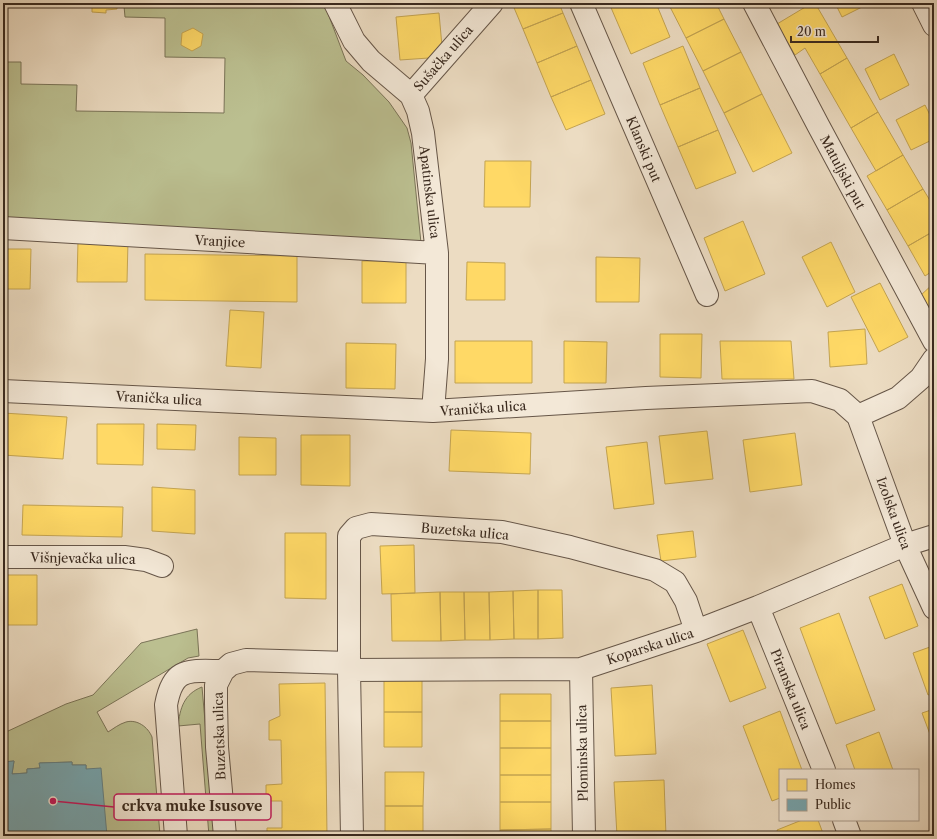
<svg xmlns="http://www.w3.org/2000/svg" width="937" height="839" font-family="'Libre Caslon Text',serif">
<style>
.green{fill:#bbbf90;stroke:#7a7458}
.homes{fill:#ffd966;stroke:#c4a451}
.public{fill:#76a5af;stroke:#648084}
.lines{fill:none;stroke-linecap:round;stroke-linejoin:round}
.minor-casing{stroke:#665648;stroke-width:24}
.minor{stroke:#f3e8d7;stroke-width:22}
.labels{text-anchor:middle;stroke-width:4;stroke-linejoin:round;paint-order:stroke}
.street-label{font-size:13px;fill:#3a2a1f;stroke:#f3e8d7}
.leader{fill:none;stroke:#c2185b;stroke-width:1.5}
.callout-dot{fill:#c2185b;stroke:#f3e8d7;stroke-width:1.5}
.callout{fill:#f3e8d7;stroke:#c2185b;stroke-width:1.5}
.callout-label{font-size:14px;text-anchor:middle;font-weight:bold;fill:#3a2a1f}
</style>
<rect width="100%" height="100%" fill="#ecdcc2"/>
<filter id="stains"><feTurbulence type="fractalNoise" baseFrequency=".005" numOctaves="4"/><feColorMatrix values="0 0 0 0 .2 0 0 0 0 .09 0 0 0 0 .02 0 0 0 .5 -.17"/></filter>
<radialGradient id="worn" r=".72"><stop offset=".6" stop-color="#630" stop-opacity="0"/><stop offset="1" stop-color="#630" stop-opacity=".3"/></radialGradient>
<path class="green" d="M 255,3 L 324,3 L 346,61 L 363,75 L 389,102 L 407,128 L 411,143 L 421,243 L 3,221 L 3,62 L 21,62 L 21,84 L 77,85 L 76,111 L 224,113 L 225,58 L 165,57 L 165,18 L 125,17 L 124,6 L 254,7 Z
M 197,629 L 199,656 L 188,658 L 97,712 L 108,732 C 113,729 119,724 126,722 C 137,719 148,727 152,737 L 160,835 L 107,836 L 86,769 L 86,765 L 72,765 L 72,762 L 40,763 L 40,768 L 27,769 L 27,773 L 12,774 L 14,761 L 3,762 L 3,732 L 6,732 L 66,704 L 93,695 L 141,643 Z
M 202,687 L 215,836 L 209,836 L 200,724 L 178,726 C 180,708 184,694 202,687 Z"/>
<path class="homes" d="M 92,3 L 117,3 L 117,9 L 106,10 L 106,13 L 92,12 Z
M 193,3 L 251,3 L 251,5 Z
M 512,3 L 559,3 L 563,13 L 523,29 Z
M 609,3 L 656,3 L 670,37 L 631,54 Z
M 668,3 L 716,3 L 724,19 L 686,38 Z
M 788,3 L 800,3 L 790,7 Z
M 812,3 L 815,3 L 847,58 L 820,74 L 805,48 L 795,55 L 777,24 Z
M 835,3 L 870,3 L 842,17 Z
M 439,13 L 443,57 L 400,60 L 396,17 Z
M 563,13 L 577,46 L 537,63 L 523,29 Z
M 724,19 L 741,52 L 703,71 L 686,38 Z
M 193,28 L 203,34 L 201,46 L 192,51 L 181,45 L 182,33 Z
M 577,46 L 591,80 L 551,97 L 537,63 Z
M 683,46 L 700,88 L 660,105 L 643,63 Z
M 741,52 L 762,94 L 724,113 L 703,71 Z
M 894,54 L 909,85 L 880,100 L 865,69 Z
M 847,58 L 878,112 L 851,128 L 820,74 Z
M 591,80 L 605,114 L 566,130 L 551,97 Z
M 700,88 L 718,130 L 678,147 L 660,105 Z
M 762,94 L 792,153 L 753,172 L 724,113 Z
M 925,105 L 934,123 L 934,139 L 911,150 L 896,120 Z
M 878,112 L 903,155 L 876,171 L 851,128 Z
M 718,130 L 736,173 L 696,189 L 678,147 Z
M 903,155 L 923,189 L 887,210 L 867,176 Z
M 485,161 L 531,161 L 530,207 L 484,207 Z
M 923,189 L 934,207 L 934,231 L 908,246 L 887,210 Z
M 743,221 L 765,274 L 725,291 L 704,238 Z
M 934,231 L 934,270 L 925,276 L 908,246 Z
M 78,241 L 128,241 L 127,282 L 77,282 Z
M 831,242 L 855,292 L 827,307 L 802,257 Z
M 3,249 L 31,249 L 30,289 L 3,289 Z
M 145,254 L 297,256 L 297,302 L 145,300 Z
M 596,257 L 640,258 L 639,302 L 596,302 Z
M 362,261 L 406,261 L 406,303 L 362,303 Z
M 467,262 L 505,263 L 505,300 L 466,300 Z
M 880,283 L 908,337 L 879,352 L 851,297 Z
M 934,283 L 934,312 L 920,296 Z
M 230,310 L 264,312 L 261,368 L 226,366 Z
M 865,329 L 867,364 L 830,367 L 828,332 Z
M 660,334 L 702,334 L 701,378 L 660,377 Z
M 455,341 L 532,341 L 532,383 L 455,383 Z
M 564,341 L 607,342 L 606,383 L 564,383 Z
M 720,341 L 791,341 L 794,379 L 722,379 Z
M 346,343 L 396,344 L 395,389 L 346,388 Z
M 3,413 L 67,417 L 63,459 L 3,455 Z
M 97,424 L 144,424 L 143,465 L 97,464 Z
M 157,424 L 196,425 L 195,450 L 157,449 Z
M 451,430 L 531,433 L 530,474 L 449,471 Z
M 707,431 L 713,479 L 665,484 L 659,436 Z
M 795,433 L 802,485 L 750,492 L 743,440 Z
M 301,435 L 350,435 L 350,486 L 301,485 Z
M 239,437 L 276,438 L 276,475 L 239,475 Z
M 647,442 L 654,504 L 614,509 L 606,447 Z
M 152,487 L 195,490 L 195,534 L 152,531 Z
M 23,505 L 123,507 L 122,537 L 22,535 Z
M 693,531 L 696,557 L 661,561 L 657,535 Z
M 285,533 L 326,533 L 326,599 L 285,598 Z
M 414,545 L 415,593 L 382,594 L 380,546 Z
M 3,575 L 37,575 L 37,625 L 3,625 Z
M 902,584 L 918,626 L 885,639 L 869,597 Z
M 538,590 L 562,590 L 563,638 L 538,639 Z
M 538,590 L 538,639 L 514,639 L 513,591 Z
M 513,591 L 514,639 L 490,640 L 489,592 Z
M 440,592 L 441,641 L 392,641 L 391,594 Z
M 440,592 L 464,592 L 465,640 L 441,641 Z
M 464,592 L 489,592 L 490,640 L 465,640 Z
M 839,613 L 875,710 L 836,724 L 800,628 Z
M 743,630 L 766,688 L 730,702 L 707,644 Z
M 930,647 L 934,659 L 934,693 L 928,695 L 913,653 Z
M 384,678 L 422,678 L 422,712 L 384,712 Z
M 325,683 L 327,836 L 267,836 L 267,828 L 282,828 L 282,801 L 266,801 L 266,785 L 282,784 L 281,740 L 269,740 L 269,721 L 280,716 L 279,684 Z
M 652,685 L 656,754 L 615,756 L 611,688 Z
M 500,694 L 551,694 L 551,721 L 500,721 Z
M 934,709 L 934,745 L 922,713 Z
M 780,711 L 802,770 L 780,770 L 780,798 L 772,801 L 743,726 Z
M 384,712 L 422,712 L 422,747 L 384,747 Z
M 500,721 L 551,721 L 551,748 L 500,748 Z
M 879,732 L 893,770 L 855,770 L 846,745 Z
M 500,748 L 551,748 L 551,775 L 500,775 Z
M 385,772 L 424,772 L 423,806 L 385,806 Z
M 500,775 L 551,775 L 551,802 L 500,802 Z
M 664,780 L 666,836 L 617,836 L 614,782 Z
M 500,802 L 551,802 L 551,829 L 500,830 Z
M 385,806 L 423,806 L 423,836 L 385,836 Z
M 802,820 L 818,820 L 824,836 L 779,836 L 777,830 Z
M 551,829 L 551,836 L 500,836 L 500,830 Z"/>
<path class="public" d="M 14,761 L 12,774 L 27,773 L 27,769 L 40,768 L 39,763 L 72,762 L 72,765 L 86,765 L 86,769 L 101,768 L 107,836 L 8,836 L 7,829 L 3,829 L 3,762 Z"/>
<g class="lines">
<g class="minor-casing">
<path id="minor" d="M 335,3 L 354,41 L 371,61 L 411,95 L 418,111 L 423,133 L 437,253 L 437,359 L 433,411
M 581,3 L 707,295
M 754,3 L 818,125 L 934,341
M 923,3 L 934,25
M 411,95 L 492,3
M 3,228 L 437,253
M 3,391 L 433,411 L 646,398 L 812,391 L 840,400 L 858,416 L 898,398 L 921,378 L 934,359
M 858,416 L 905,545 L 934,608
M 3,557 L 124,557 L 146,560 L 162,566
M 758,607 L 824,770
M 581,669 L 584,836
M 349,670 L 581,669 L 696,631 L 758,607 L 905,545 L 934,536
M 844,820 L 850,836
M 176,836 L 166,705 C 173,666 189,671 223,671
M 225,836 L 217,747 L 216,703 L 216,685 L 223,671 L 231,664 L 246,660 L 349,663
M 352,836 L 349,670 L 349,536 L 356,528 L 371,524 L 502,532 L 570,547 L 655,570 L 675,582 L 686,601 L 696,631"/>
</g>
<use href="#minor" class="minor"/>
</g>
<g class="labels">
<g class="street-label">
<text transform="translate(443 58) rotate(-49)" y="5">Sušačka ulica</text>
<text transform="translate(644 149) rotate(67)" y="5">Klanski put</text>
<text transform="translate(843 172) rotate(62)" y="5">Matuljski put</text>
<text transform="translate(430 192) rotate(83)" y="5">Apatinska ulica</text>
<text transform="translate(220 241) rotate(3)" y="5">Vranjice</text>
<text transform="translate(159 398) rotate(3)" y="5">Vranička ulica</text>
<text transform="translate(483 408) rotate(-4)" y="5">Vranička ulica</text>
<text transform="translate(894 513) rotate(70)" y="5">Izolska ulica</text>
<text transform="translate(465 531) rotate(5)" y="5">Buzetska ulica</text>
<text transform="translate(83 558) rotate(1)" y="5">Višnjevačka ulica</text>
<text transform="translate(650 646) rotate(-18)" y="5">Koparska ulica</text>
<text transform="translate(791 689) rotate(68)" y="5">Piranska ulica</text>
<text transform="translate(219 736) rotate(-92)" y="5">Buzetska ulica</text>
<text transform="translate(582 753) rotate(-91)" y="5">Plominska ulica</text>
</g>
</g>
<path class="leader" d="M53 801L114 807"/>
<circle class="callout-dot" cx="53" cy="801" r="4"/>
<rect class="callout" x="114" y="794" width="157" height="26" rx="4"/>
<g class="callout-label">
<text x="192" y="811">crkva muke Isusove</text>
</g>
<rect width="937" height="839" fill="none" stroke="#ecdcc2" stroke-width="16"/>
<rect x="4" y="4" width="929" height="831" fill="none" stroke="#3a2a1f" stroke-width="2"/>
<rect x="8" y="8" width="921" height="823" fill="none" stroke="#3a2a1f"/>
<rect x="779" y="769" width="140" height="52" fill="#f3e8d7" stroke="#a99c8d"/>
<rect x="787" y="779" width="20" height="12" fill="#ffd966" stroke="#a99c8d"/>
<text x="815" y="789" font-size="12" fill="#3a2a1f">Homes</text>
<rect x="787" y="799" width="20" height="12" fill="#76a5af" stroke="#a99c8d"/>
<text x="815" y="809" font-size="12" fill="#3a2a1f">Public</text>
<path d="M791 36v6h87v-6" fill="none" stroke="#3a2a1f" stroke-width="2"/>
<text x="797" y="36" font-size="12" fill="#3a2a1f" stroke="#f3e8d7" stroke-width="3" paint-order="stroke">20 m</text>
<rect width="100%" height="100%" filter="url(#stains)"/>
<rect width="100%" height="100%" fill="url(#worn)"/>
</svg>
